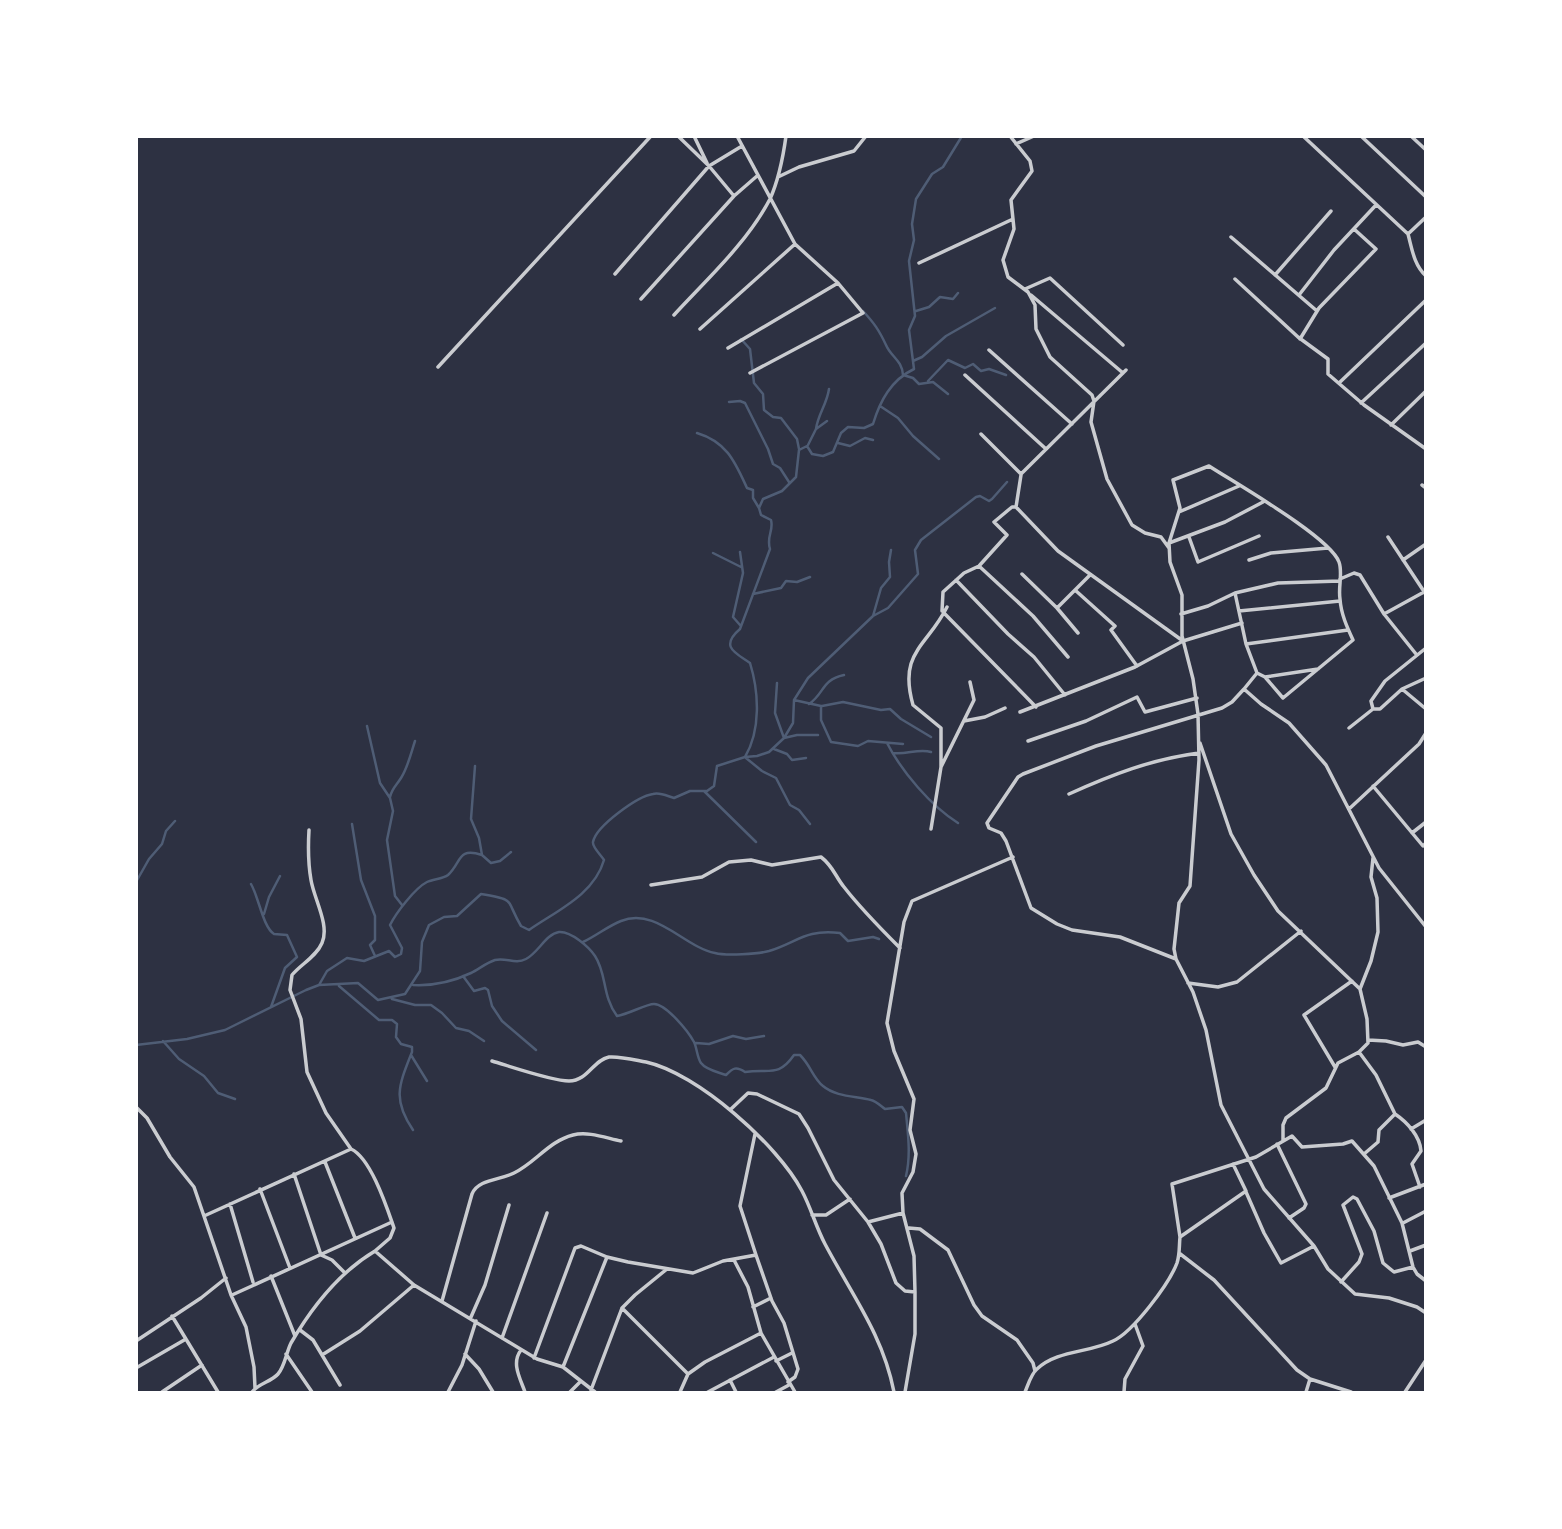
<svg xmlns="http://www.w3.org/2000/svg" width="1562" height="1529" font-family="Raleway,sans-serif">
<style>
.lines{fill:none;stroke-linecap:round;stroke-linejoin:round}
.stream{stroke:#4f5d75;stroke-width:2.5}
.minor{stroke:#caccd0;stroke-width:3.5}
</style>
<rect width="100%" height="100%" fill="#2d3142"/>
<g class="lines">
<path class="stream" d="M 863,311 C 874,323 879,330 886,345 C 891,357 902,360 903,375 L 913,378 L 919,384 L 933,382 L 948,394
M 916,311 L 929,307 L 940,297 L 953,299 L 958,293
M 741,339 L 750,349 L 754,383 L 763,394 L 764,410 L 773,417 L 781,418 L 797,439 L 799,449
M 913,361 L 922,357 L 946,336 L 995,308
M 928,381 L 948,360 L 965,368 L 973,364 L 981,371 L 989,369 L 1006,375
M 729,402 L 740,401 L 745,403 L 768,449 L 773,464 L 780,468 L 789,482
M 880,406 L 898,418 L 913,436 L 939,459
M 816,429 C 818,414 827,404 829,389
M 697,433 C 727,442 735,462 747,488 L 753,490 L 753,498 L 759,508
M 838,443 L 850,446 L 865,438 L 873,440
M 808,445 L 816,429 L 827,421
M 740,552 L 743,573 L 733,617 L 740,625
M 713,553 L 741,567
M 753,594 L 781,588 L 786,581 L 797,582 L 810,577
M 873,616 L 881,588 L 890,577 L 889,562 L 891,550
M 777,683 L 775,713 L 784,738 L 797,735 L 818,735
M 794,700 L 821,706 L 821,720 L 831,742 L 858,746 L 868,741 L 903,744
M 809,704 C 825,693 821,680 844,675
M 822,706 L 843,702 L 881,710 L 890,709 L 901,719 L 931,737
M 367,726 L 380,783 L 390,798 L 393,811 L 387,840 L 395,896 L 402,905
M 887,743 C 902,772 931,806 958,823
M 774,749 L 787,754 L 792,760 L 806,758
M 893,753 C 906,755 919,748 931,752
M 745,757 L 757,756 L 769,752 L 784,738 L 793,723 L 794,700 L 808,678 L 873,616 L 888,608 L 918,574 L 915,550 L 921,540 L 976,497 L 980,496 L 989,501 L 992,499 L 1007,482
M 746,758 L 762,771 L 776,778 L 790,805 L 799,810 L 810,824
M 704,791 L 756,842
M 390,797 C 392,788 396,786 401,778 C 408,767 411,753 415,741
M 352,824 L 361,880 L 375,916 L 375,940 L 370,945 L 375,956
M 482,855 L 491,863 L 500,861 L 511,852
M 136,882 L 149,859 L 162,844 L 166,831 L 175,821
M 251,884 C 259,898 263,927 274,934 L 287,935 L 297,957 L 285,968 L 271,1007
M 264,914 L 269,897 L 280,876
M 583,942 C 596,936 608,926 621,921 C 656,907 684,947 715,953 C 726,956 758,954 769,951 C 798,942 805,929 840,933 L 848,941 L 873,937 L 879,939
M 463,976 L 474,991 L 485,988 L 488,990 L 492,1006 L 502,1021 L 536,1050
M 319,985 L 327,971 L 347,958 L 364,961 L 389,951 L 395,957 L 401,954 L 402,948 L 390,925 C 396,913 415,888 427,882 C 433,879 443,879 448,875 C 462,862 457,847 482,855 L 479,838 L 471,819 L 475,766
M 413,985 C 433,986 452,982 471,973 C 479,969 486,963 495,960 C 506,957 515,965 526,959 C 538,953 546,934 559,932 C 571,931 589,947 595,956 C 607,974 602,996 617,1016 C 629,1014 646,1004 654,1004 C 666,1004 688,1031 694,1042 C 697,1048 697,1057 701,1063 C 706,1070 718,1072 726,1075 C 733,1068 736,1066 745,1072 C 769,1068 778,1078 794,1055 L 800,1055 C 811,1066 813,1078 823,1086 C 836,1097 856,1096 871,1100 C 876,1101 881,1106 885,1109 L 902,1107 L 906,1113 C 908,1134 911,1155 906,1176
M 339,986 L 379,1020 L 392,1020 L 397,1024 L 396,1037 L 401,1044 L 412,1047 L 412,1052 C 399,1085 392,1099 413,1130
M 392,999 L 415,1005 L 431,1005 L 442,1013 L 456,1028 L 469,1031 L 484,1041
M 163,1041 L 179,1059 L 204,1076 L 218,1093 L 235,1099
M 696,1043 L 709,1044 L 733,1036 L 746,1039 L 764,1036
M 136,1045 L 187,1039 L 225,1030 L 306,990 L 319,985 L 358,983 L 378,1000 L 405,994 L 420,971 L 422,942 L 429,925 L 444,917 L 457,916 L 481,894 C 517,900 505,899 521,926 L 529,930 C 556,911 594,895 604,860 C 601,855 592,847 593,842 C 596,826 638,796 653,794 C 660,792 667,796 674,798 L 690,791 L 707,791 L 714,786 L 717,766 L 745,757 C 761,730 759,692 750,663 C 736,653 719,647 740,629 L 770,549 C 766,536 774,531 771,520 L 761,515 L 759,508 L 763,499 L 782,491 L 796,477 L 799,450 L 807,446 L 812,454 L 823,456 L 833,452 L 841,433 L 848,427 L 864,428 L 873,424 C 880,401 891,380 914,369 L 909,330 L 915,316 L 909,261 L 914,240 L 912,224 L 916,199 L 932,174 L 943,167 L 962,136
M 411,1055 L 427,1081"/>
<path class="minor" d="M 678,136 L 709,166 L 734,196
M 694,136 L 707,163
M 737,136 L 795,244 L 838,283 L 863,313 L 750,373
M 1010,136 L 1030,161 L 1032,171 L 1011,200 L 1014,229 L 1003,260 L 1008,277 L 1028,292 L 1035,305 L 1036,329 L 1050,357 L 1092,395 L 1094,401 L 1091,422 L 1107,479 L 1132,525 L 1145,533 L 1161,537 L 1169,548
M 1303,136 L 1408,234 C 1412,249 1414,265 1426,276
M 1361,136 L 1426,197
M 1411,136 L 1426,150
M 1016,144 L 1034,136
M 778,177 L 799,167 L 854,151 L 866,136
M 1408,234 L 1426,217
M 1231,237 L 1317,311
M 919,263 L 1013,219
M 615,274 L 709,166 L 742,146
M 1275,275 L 1331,211
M 1235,279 L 1298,337 L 1328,359 L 1328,374 L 1364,405 L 1426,449
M 1025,289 L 1050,278 L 1123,345
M 1031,295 L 1123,373
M 1299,295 L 1334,250 L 1376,205
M 641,299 L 734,196 L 757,176
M 674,315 C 707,279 747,243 770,199 C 779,179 783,158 786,136
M 700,329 L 795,244
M 1300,339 L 1319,308 L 1376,249 L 1354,229
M 728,348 L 838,283
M 989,350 L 1072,424
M 438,367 L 651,136
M 965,375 L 1046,449
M 1339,383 L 1426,300
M 1361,403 L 1426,343
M 1391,425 L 1426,391
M 981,434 L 1021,474 L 1126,370
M 1422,485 L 1426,488
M 1016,507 L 1058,551 L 1183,641
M 1179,512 L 1239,486
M 1189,537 L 1198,562 L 1259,536
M 1388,537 L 1425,593
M 1169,543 L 1225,522 L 1263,502
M 1249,560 L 1271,553 L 1328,548
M 1403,560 L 1426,544
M 979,566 L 1033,616 L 1068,657
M 1022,574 L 1057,608 L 1078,633
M 1340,579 L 1354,573 L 1360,575 L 1384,614 L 1424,592
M 956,580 L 1008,634 L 1034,657 L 1065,695
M 1075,590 L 1115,626 L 1111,630 L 1137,666
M 1235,593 L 1246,644 L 1257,673
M 1057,608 L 1090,575
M 942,611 L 943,592 L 964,573 L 979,566 L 1007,535 L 994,522 L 1012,507 L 1016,507 L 1021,475
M 1239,611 L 1340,601
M 944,613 L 1036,707
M 1181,614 L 1208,606 L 1235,593 L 1278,583 L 1340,581
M 1384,614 L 1416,654
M 1246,644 L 1348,630
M 1265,677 L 1318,669
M 1426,678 L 1402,689 L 1426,709
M 1244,689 L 1257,673 L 1265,677 L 1283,698 L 1353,640 C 1347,627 1341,614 1340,599 C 1338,587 1343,573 1339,562 C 1330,537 1235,483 1209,466 L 1173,480 L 1180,508 L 1169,543 L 1170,562 L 1182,595 L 1182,636 L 1193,679 L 1198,714 L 1199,760 L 1190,886 L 1179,903 L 1174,949 L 1176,959 L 1193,992 L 1206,1030 L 1221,1105 L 1264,1189 L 1314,1246 L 1328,1269 L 1355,1294 L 1389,1298 L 1417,1307 L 1426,1313
M 1373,709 L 1371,701 L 1385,681 L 1426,648
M 1020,712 L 1135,667 L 1183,641 L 1242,623
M 964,721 L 985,717 L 1005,708
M 1349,728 L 1373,709 L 1380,709 L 1402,689
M 1028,741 L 1086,721 L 1137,697 L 1145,712 L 1197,698
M 1200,743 L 1231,834 L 1254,875 L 1278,911 L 1360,989
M 941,767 L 941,728 L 913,705 C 898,652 927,647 947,607
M 1373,786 L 1423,846 L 1426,843
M 1069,794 C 1111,775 1152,759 1199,753
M 1349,809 L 1419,744 L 1426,733
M 931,829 L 941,767 L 974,700 L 970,682
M 309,830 C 308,847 308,863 311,880 C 314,899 330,925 322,943 C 316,957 301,964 292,975 L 290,990 L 301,1019 L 307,1072 L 326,1113 L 351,1149 C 371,1158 387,1208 394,1228 L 390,1238 L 375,1251
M 1412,833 L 1426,822
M 651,885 L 702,877 L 729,862 L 751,860 L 772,865 L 821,857 C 833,866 835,876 844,887 C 861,909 880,928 900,948
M 1176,959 L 1120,937 L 1072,930 L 1057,924 L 1031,908 L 1006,841 L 1001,833 L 989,828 L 987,823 L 1018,777 L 1023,774 L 1096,746 L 1222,708 L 1232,702 L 1244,689 L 1261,704 L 1289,723 L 1326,765 L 1379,868 L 1426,927
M 1188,983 L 1218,987 L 1237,982 L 1301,931
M 1368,1040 L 1386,1041 L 1403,1045 L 1418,1042 L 1426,1047
M 1359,1052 L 1376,1075 L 1395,1114 L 1379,1130 L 1378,1142 L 1364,1154
M 492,1061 C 509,1066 552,1081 569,1081 C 588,1081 593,1060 609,1057 C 620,1056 635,1060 646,1062 C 697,1073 778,1145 802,1191 C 811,1208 816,1227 825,1244 C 852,1295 883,1335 894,1392
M 1335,1067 L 1304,1015 L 1352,981
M 136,1107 L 147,1118 L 170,1157 L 194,1187 L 231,1295 L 246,1327 L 254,1367 L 255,1388
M 731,1109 L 748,1093 L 757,1094 L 799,1114 L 808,1128 L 834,1180 L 868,1222 L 903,1213
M 1395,1114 C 1407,1122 1420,1136 1421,1151 L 1412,1164 L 1420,1187
M 1411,1129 L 1426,1120
M 1283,1141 L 1283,1125 L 1286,1118 L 1326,1088 L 1338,1063 L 1359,1052 L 1368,1043 L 1367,1019 L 1360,989 L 1371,961 L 1378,932 L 1377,898 L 1371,877 L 1373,858
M 1277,1144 L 1306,1204 L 1304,1208 L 1289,1218
M 325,1162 L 355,1238
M 294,1174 L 321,1255 L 332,1260 L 345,1273
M 260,1189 L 290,1268
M 1246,1192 L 1264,1233 L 1281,1263 L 1314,1246
M 1389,1198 L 1426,1184
M 230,1204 L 253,1282
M 812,1215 L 826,1215 L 850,1199
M 204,1216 L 351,1149
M 868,1222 L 881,1244 L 896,1283 L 905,1291 L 915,1292
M 1403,1223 L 1426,1211
M 909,1228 L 920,1229 L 948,1250 L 974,1305 L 982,1316 L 1017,1340 L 1033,1363 L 1035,1371
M 1180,1237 L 1172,1184 L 1256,1157 L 1292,1136 L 1302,1147 L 1343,1144 L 1352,1141 L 1374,1166 L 1402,1223 L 1413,1267 L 1417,1274 L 1426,1281
M 1410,1251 L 1426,1245
M 1179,1253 L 1214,1280 L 1297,1370 L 1310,1379 L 1351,1392
M 756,1255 L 772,1301 L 784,1323 L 798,1369 L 795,1377 L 788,1382
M 271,1276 L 295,1336
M 1341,1282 L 1359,1262 L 1362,1254 L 1343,1205 L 1353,1197 L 1357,1199 L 1374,1231 L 1383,1263 L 1394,1272 L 1413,1267
M 232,1295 L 392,1222
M 442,1301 L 472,1194 C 478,1179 501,1180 514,1173 C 535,1163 549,1141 573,1135 C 588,1131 606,1138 621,1141
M 753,1307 L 771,1298
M 622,1308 L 687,1373
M 172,1316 L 218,1392
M 471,1317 L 485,1285 L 509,1205
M 300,1330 L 313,1340 L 340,1385
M 761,1333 L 795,1392
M 502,1338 L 547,1213
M 136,1341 L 201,1298 L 226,1278
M 521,1350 C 511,1363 520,1378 525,1392
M 286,1354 L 312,1392
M 465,1354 L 479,1369 L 493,1392
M 322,1355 L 360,1331 L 414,1285
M 534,1358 L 575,1248 L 581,1246 L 607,1257 L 628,1262 L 693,1273 L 723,1261 L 756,1255 L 740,1206 L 755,1134
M 776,1361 L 792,1353
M 563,1367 L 607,1257
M 136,1368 L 186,1339
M 730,1380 L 736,1392
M 591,1390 L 622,1308 L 635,1295 L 667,1269
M 162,1392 L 202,1365
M 252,1392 C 259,1383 271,1382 278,1374 C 285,1366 286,1353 291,1343 C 312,1307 338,1273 375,1251 L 414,1285 L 537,1359 L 563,1367 L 595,1392
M 448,1392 L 462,1365 L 476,1321
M 570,1392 L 580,1382
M 680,1392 L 688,1374 L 705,1362 L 761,1333 L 748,1287 L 734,1260
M 708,1392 L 774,1357
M 776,1392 L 789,1385
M 905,1392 L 915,1334 L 915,1292 L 914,1256 L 903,1213 L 902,1193 L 913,1172 L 916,1154 L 910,1130 L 914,1099 L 894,1051 L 887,1023 L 904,922 L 912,901 L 1013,857
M 1025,1392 C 1028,1385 1031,1374 1037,1369 C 1057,1350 1089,1353 1113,1341 C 1133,1332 1169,1284 1177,1263 C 1180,1254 1179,1246 1180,1237 L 1246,1191 L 1233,1164
M 1124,1392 L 1125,1379 L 1143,1346 L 1135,1324
M 1306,1392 L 1310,1379
M 1405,1392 L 1426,1360"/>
</g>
<rect width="1562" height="1529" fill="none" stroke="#ffffff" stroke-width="276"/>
</svg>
